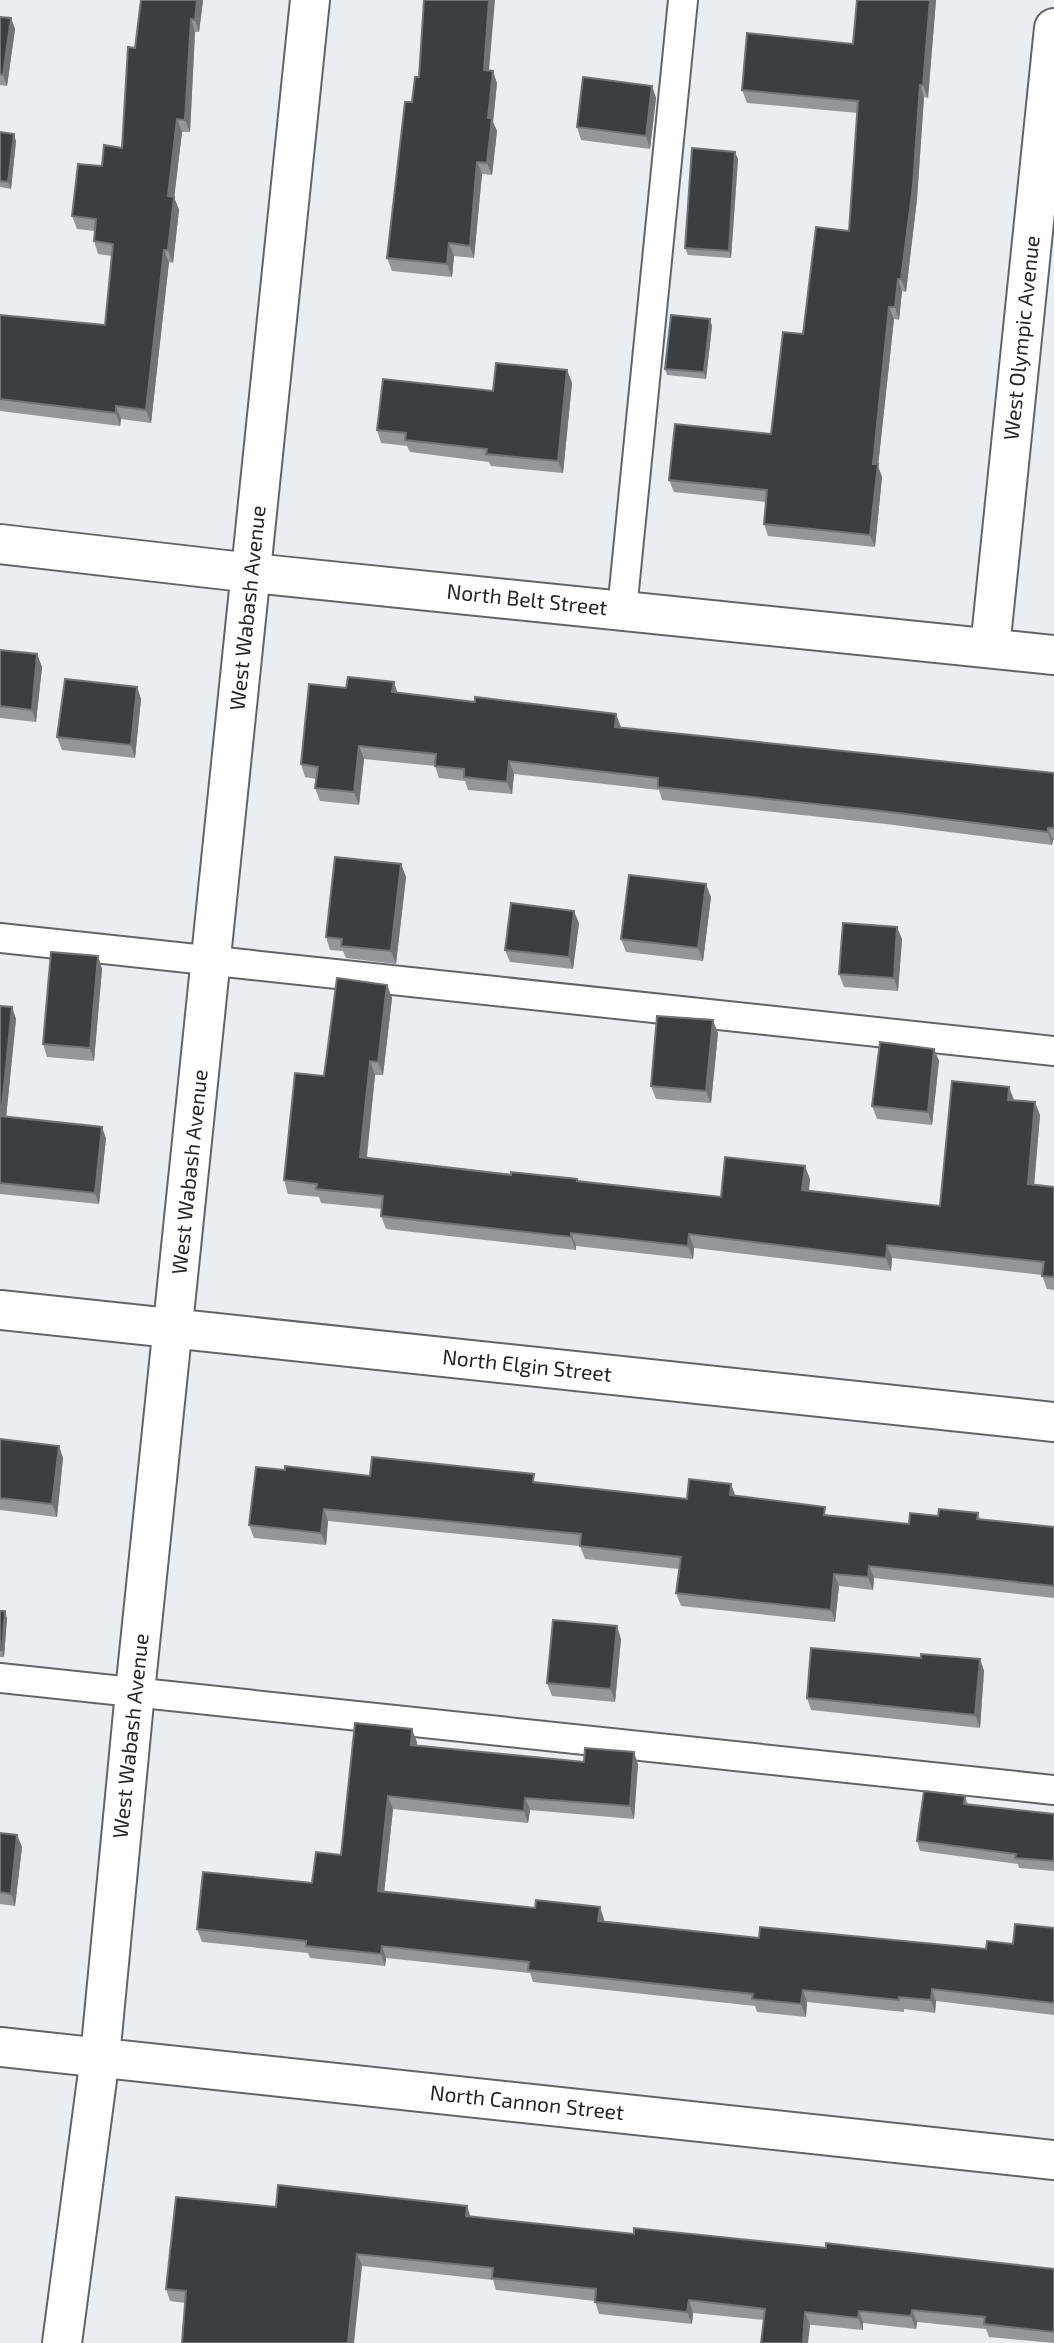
<svg xmlns="http://www.w3.org/2000/svg" width="1054" height="2343" font-family="'Exo 2',sans-serif">
<style>
.lines{fill:none;stroke-linecap:round;stroke-linejoin:round}
.lane-casing{stroke:#616568;stroke-width:32}
.street-casing{stroke:#616568;stroke-width:42}
.secondary-casing{stroke:#616568;stroke-width:42}
.lane{stroke:#fff;stroke-width:28}
.street{stroke:#fff;stroke-width:38}
.secondary{stroke:#fff;stroke-width:38}
.wall{fill:#93969a}
.shaded-wall{fill:#707477}
.building{fill:#3c3f42;stroke:#707477;stroke-width:2}
.labels{text-anchor:middle;stroke-width:7;stroke-linejoin:round;paint-order:stroke}
.street-label{font-size:21px;fill:#252628;stroke:#fff}
</style>
<rect width="100%" height="100%" fill="#eaeef2"/>
<g class="lines">
<g class="lane-casing">
<path id="lane" d="M 622,610 L 683,0
M 0,938 L 1054,1051
M 0,1678 L 1054,1790"/>
</g>
<g class="street-casing">
<path id="street" d="M 990,648 L 1054,28
M 0,1310 L 1054,1422
M 0,2047 L 1054,2160
M 62,2343 L 100,2057 L 135,1692 L 310,0"/>
</g>
<g class="secondary-casing">
<path id="secondary" d="M 0,544 L 252,573 L 1054,655"/>
</g>
<use href="#lane" class="lane"/>
<use href="#street" class="street"/>
<use href="#secondary" class="secondary"/>
</g>
<path class="wall" d="M 203,0 L 199,32 L 195,32 L 190,132 L 182,132 L 174,197 L 179,210 L 173,263 L 169,262 L 151,423 L 121,419 L 120,426 L 0,411 L 0,315 L 105,325 L 112,256 L 98,254 L 94,241 L 95,231 L 77,229 L 72,216 L 102,166 L 122,148 L 135,48 Z
M 936,0 L 928,98 L 924,97 L 917,199 L 906,292 L 902,291 L 899,320 L 894,319 L 878,466 L 882,477 L 875,547 L 768,536 L 764,524 L 766,502 L 674,492 L 669,480 L 771,434 L 803,334 L 849,231 L 858,113 L 747,103 L 742,90 L 853,44 Z
M 0,17 L 11,18 L 15,29 L 7,86 L 0,85 Z
M 489,70 L 497,83 L 493,122 L 497,131 L 492,175 L 482,174 L 474,258 L 454,256 L 452,277 L 392,271 L 387,258 L 412,102 L 419,77 Z
M 652,86 L 656,98 L 650,149 L 581,140 L 577,127 Z
M 0,132 L 16,141 L 11,189 L 0,187 Z
M 738,159 L 731,258 L 688,255 L 685,248 Z
M 712,326 L 706,379 L 667,375 L 665,369 Z
M 567,370 L 572,383 L 563,473 L 491,466 L 489,462 L 410,452 L 407,446 L 381,443 L 377,430 L 493,391 Z
M 0,650 L 37,654 L 42,667 L 36,722 L 0,718 Z
M 137,687 L 141,699 L 135,758 L 62,750 L 57,737 Z
M 346,688 L 398,693 L 621,728 L 1054,773 L 1054,840 L 1053,840 L 1052,845 L 886,824 L 662,800 L 659,790 L 514,774 L 512,794 L 468,790 L 465,781 L 439,778 L 435,766 L 364,759 L 359,805 L 320,801 L 315,788 L 316,779 L 305,777 L 301,764 Z
M 401,864 L 406,877 L 396,964 L 346,958 L 343,951 L 330,950 L 326,937 Z
M 711,897 L 703,961 L 626,952 L 621,939 Z
M 579,923 L 573,969 L 510,962 L 505,950 Z
M 902,939 L 898,991 L 844,987 L 839,974 Z
M 98,956 L 102,969 L 94,1061 L 47,1057 L 43,1044 Z
M 387,985 L 392,998 L 383,1075 L 375,1075 L 367,1158 L 721,1197 L 810,1179 L 809,1191 L 940,1206 L 1014,1100 L 1040,1115 L 1034,1185 L 1054,1187 L 1054,1290 L 1047,1289 L 1042,1275 L 892,1258 L 891,1271 L 694,1248 L 693,1259 L 576,1246 L 576,1250 L 386,1229 L 381,1216 L 382,1209 L 321,1203 L 319,1197 L 288,1194 L 284,1180 L 324,1076 Z
M 0,1006 L 12,1007 L 16,1019 L 6,1117 L 106,1138 L 99,1204 L 0,1194 Z
M 718,1033 L 711,1103 L 656,1099 L 651,1086 Z
M 934,1049 L 939,1061 L 932,1125 L 877,1119 L 872,1106 Z
M 0,1439 L 59,1446 L 63,1458 L 57,1517 L 0,1510 Z
M 285,1470 L 370,1476 L 537,1482 L 687,1499 L 735,1496 L 828,1515 L 909,1524 L 938,1516 L 978,1513 L 980,1519 L 1054,1527 L 1054,1598 L 874,1578 L 873,1590 L 839,1586 L 835,1622 L 681,1606 L 676,1593 L 679,1569 L 585,1559 L 580,1546 L 328,1521 L 326,1545 L 254,1538 L 249,1525 Z
M 0,1611 L 7,1618 L 4,1657 L 0,1657 Z
M 621,1639 L 615,1702 L 552,1696 L 547,1683 Z
M 980,1659 L 984,1671 L 980,1728 L 811,1710 L 807,1698 Z
M 417,1742 L 416,1746 L 584,1762 L 638,1764 L 634,1819 L 530,1810 L 528,1823 L 393,1809 L 384,1892 L 604,1919 L 604,1922 L 759,1938 L 986,1949 L 1013,1944 L 1054,1928 L 1054,2015 L 936,2001 L 935,2013 L 904,2009 L 904,2012 L 807,2002 L 806,2017 L 757,2012 L 755,2006 L 533,1982 L 530,1973 L 386,1958 L 385,1966 L 310,1958 L 308,1953 L 202,1942 L 197,1929 L 312,1883 L 341,1855 Z
M 965,1796 L 968,1804 L 1054,1814 L 1054,1871 L 1019,1868 L 1018,1864 L 920,1851 L 917,1841 Z
M 0,1833 L 17,1835 L 22,1847 L 15,1906 L 0,1904 Z
M 276,2207 L 471,2217 L 634,2234 L 826,2248 L 1054,2269 L 1054,2343 L 989,2337 L 986,2329 L 917,2322 L 916,2329 L 863,2323 L 863,2330 L 693,2313 L 692,2324 L 599,2314 L 595,2301 L 496,2290 L 493,2280 L 362,2266 L 185,2303 L 170,2301 L 166,2289 Z"/>
<path class="shaded-wall" d="M 197,0 L 203,0 L 199,32 L 195,20 Z
M 489,0 L 495,0 L 488,82 L 484,70 Z
M 930,0 L 936,0 L 928,98 L 923,85 Z
M 11,18 L 15,29 L 7,86 L 3,75 Z
M 191,19 L 195,32 L 190,132 L 185,120 Z
M 493,71 L 497,83 L 493,122 L 497,131 L 492,175 L 487,163 L 488,118 Z
M 920,85 L 924,97 L 917,199 L 906,292 L 901,279 Z
M 652,86 L 656,98 L 650,149 L 646,136 Z
M 177,119 L 182,132 L 173,208 L 168,196 Z
M 14,134 L 16,141 L 11,189 L 8,182 Z
M 735,152 L 738,159 L 731,258 L 729,251 Z
M 477,162 L 482,174 L 474,258 L 470,246 Z
M 174,197 L 179,210 L 173,263 L 168,250 Z
M 449,243 L 454,256 L 452,277 L 447,264 Z
M 164,250 L 169,262 L 151,423 L 146,410 Z
M 898,279 L 902,291 L 899,320 L 895,307 Z
M 889,307 L 894,319 L 878,466 L 882,477 L 875,547 L 870,535 L 873,464 Z
M 710,319 L 712,326 L 706,379 L 704,372 Z
M 567,370 L 572,383 L 563,473 L 558,461 Z
M 116,406 L 121,419 L 120,426 L 116,413 Z
M 37,654 L 42,667 L 36,722 L 32,710 Z
M 394,682 L 398,694 L 392,692 Z
M 137,687 L 141,699 L 135,758 L 131,745 Z
M 616,714 L 621,727 L 619,740 L 615,727 Z
M 359,746 L 364,759 L 359,805 L 354,792 Z
M 509,761 L 514,774 L 512,794 L 507,782 Z
M 1048,828 L 1053,840 L 1052,845 L 1048,832 Z
M 401,864 L 406,877 L 396,964 L 391,951 Z
M 706,884 L 711,897 L 703,961 L 698,948 Z
M 574,911 L 579,923 L 573,969 L 569,957 Z
M 897,927 L 902,939 L 898,991 L 894,978 Z
M 98,956 L 102,969 L 94,1061 L 90,1048 Z
M 387,985 L 392,998 L 383,1075 L 378,1062 Z
M 12,1007 L 16,1019 L 5,1128 L 1,1116 Z
M 713,1020 L 718,1033 L 711,1103 L 706,1091 Z
M 934,1049 L 939,1061 L 932,1125 L 928,1112 Z
M 370,1061 L 375,1075 L 365,1171 L 360,1157 Z
M 1009,1087 L 1014,1100 L 1008,1100 Z
M 1035,1102 L 1040,1115 L 1033,1198 L 1028,1184 Z
M 102,1127 L 106,1138 L 99,1204 L 95,1193 Z
M 805,1166 L 810,1179 L 807,1204 L 802,1190 Z
M 571,1233 L 576,1246 L 576,1250 L 571,1237 Z
M 689,1234 L 694,1248 L 693,1259 L 688,1246 Z
M 887,1245 L 892,1258 L 891,1271 L 886,1258 Z
M 59,1446 L 63,1458 L 57,1517 L 52,1504 Z
M 731,1484 L 736,1497 L 730,1495 Z
M 324,1509 L 328,1521 L 326,1545 L 321,1533 Z
M 869,1566 L 874,1578 L 873,1590 L 868,1577 Z
M 834,1574 L 839,1586 L 835,1622 L 831,1610 Z
M 5,1611 L 7,1618 L 4,1657 L 2,1650 Z
M 617,1626 L 621,1639 L 615,1702 L 611,1689 Z
M 980,1659 L 984,1671 L 980,1728 L 975,1715 Z
M 412,1729 L 417,1742 L 415,1758 L 411,1745 Z
M 634,1752 L 638,1764 L 634,1819 L 630,1806 Z
M 388,1796 L 393,1809 L 383,1903 L 378,1891 Z
M 525,1798 L 530,1810 L 528,1823 L 524,1811 Z
M 17,1835 L 22,1847 L 15,1906 L 11,1894 Z
M 600,1907 L 604,1919 L 602,1934 L 598,1921 Z
M 382,1946 L 386,1958 L 385,1966 L 381,1954 Z
M 932,1989 L 936,2001 L 935,2013 L 931,2000 Z
M 803,1990 L 807,2002 L 806,2017 L 801,2004 Z
M 467,2206 L 471,2218 L 466,2216 Z
M 357,2254 L 362,2266 L 354,2343 L 348,2343 Z
M 689,2300 L 693,2313 L 692,2324 L 687,2312 Z
M 912,2310 L 917,2322 L 916,2329 L 911,2316 Z
M 859,2311 L 863,2323 L 863,2330 L 858,2318 Z
M 805,2312 L 810,2325 L 808,2343 L 803,2343 Z"/>
<path class="building" d="M 141,0 L 197,0 L 195,20 L 191,19 L 185,120 L 177,119 L 168,196 L 174,197 L 168,250 L 164,250 L 146,410 L 116,406 L 116,413 L 0,399 L 0,315 L 105,325 L 113,244 L 94,241 L 96,219 L 72,216 L 78,164 L 102,166 L 104,145 L 122,148 L 128,47 L 135,48 Z
M 424,0 L 489,0 L 484,70 L 493,71 L 488,118 L 492,118 L 487,163 L 477,162 L 470,246 L 449,243 L 447,264 L 387,258 L 405,102 L 412,102 L 415,77 L 419,77 Z
M 857,0 L 930,0 L 923,85 L 920,85 L 913,186 L 901,279 L 898,279 L 895,307 L 889,307 L 873,464 L 878,464 L 870,535 L 764,524 L 767,490 L 669,480 L 675,424 L 771,434 L 783,332 L 803,334 L 816,227 L 849,231 L 858,101 L 742,90 L 747,33 L 853,44 Z
M 0,17 L 11,18 L 3,75 L 0,74 Z
M 583,77 L 652,86 L 646,136 L 577,127 Z
M 0,132 L 14,134 L 8,182 L 0,181 Z
M 692,148 L 735,152 L 729,251 L 685,248 Z
M 671,315 L 710,319 L 704,372 L 665,369 Z
M 496,363 L 567,370 L 558,461 L 486,454 L 487,449 L 405,440 L 406,433 L 377,430 L 383,379 L 493,391 Z
M 0,650 L 37,654 L 32,710 L 0,706 Z
M 348,677 L 394,682 L 392,692 L 475,702 L 475,697 L 616,714 L 615,727 L 1054,773 L 1054,828 L 1048,828 L 1048,832 L 882,811 L 658,787 L 658,778 L 509,761 L 507,782 L 464,777 L 464,769 L 435,766 L 436,754 L 359,746 L 354,792 L 315,788 L 318,767 L 301,764 L 309,684 L 346,688 Z
M 65,679 L 137,687 L 131,745 L 57,737 Z
M 335,857 L 401,864 L 391,951 L 341,946 L 342,939 L 326,937 Z
M 629,875 L 706,884 L 698,948 L 621,939 Z
M 511,903 L 574,911 L 569,957 L 505,950 Z
M 843,923 L 897,927 L 894,978 L 839,974 Z
M 51,952 L 98,956 L 90,1048 L 43,1044 Z
M 337,978 L 387,985 L 378,1062 L 370,1061 L 360,1157 L 511,1175 L 511,1172 L 577,1179 L 577,1181 L 721,1197 L 725,1157 L 805,1166 L 802,1190 L 940,1206 L 952,1081 L 1009,1087 L 1008,1100 L 1035,1102 L 1028,1184 L 1054,1187 L 1054,1277 L 1042,1276 L 1044,1262 L 887,1245 L 886,1258 L 689,1234 L 688,1246 L 571,1233 L 571,1237 L 381,1216 L 383,1196 L 316,1189 L 317,1184 L 284,1180 L 295,1073 L 324,1076 Z
M 0,1006 L 12,1007 L 1,1116 L 102,1127 L 95,1193 L 0,1183 Z
M 657,1016 L 713,1020 L 706,1091 L 651,1086 Z
M 880,1042 L 934,1049 L 928,1112 L 872,1106 Z
M 0,1439 L 59,1446 L 52,1504 L 0,1498 Z
M 372,1457 L 534,1474 L 533,1482 L 687,1499 L 689,1479 L 731,1484 L 730,1495 L 825,1507 L 824,1515 L 909,1524 L 910,1513 L 938,1516 L 939,1509 L 978,1513 L 977,1519 L 1054,1527 L 1054,1586 L 869,1566 L 868,1577 L 834,1574 L 831,1610 L 676,1593 L 681,1557 L 580,1546 L 581,1534 L 324,1509 L 321,1533 L 249,1525 L 256,1467 L 285,1470 L 285,1466 L 370,1476 Z
M 0,1611 L 5,1611 L 2,1650 L 0,1650 Z
M 553,1620 L 617,1626 L 611,1689 L 547,1683 Z
M 811,1648 L 921,1658 L 921,1654 L 980,1659 L 975,1715 L 807,1698 Z
M 355,1723 L 412,1729 L 411,1745 L 584,1762 L 585,1748 L 634,1752 L 630,1806 L 525,1798 L 524,1811 L 388,1796 L 378,1891 L 535,1908 L 536,1900 L 600,1907 L 598,1921 L 759,1938 L 760,1927 L 986,1949 L 987,1941 L 1013,1944 L 1015,1924 L 1054,1928 L 1054,2003 L 932,1989 L 931,2000 L 899,1997 L 899,2000 L 803,1990 L 801,2004 L 752,1999 L 753,1994 L 528,1970 L 529,1962 L 382,1946 L 381,1954 L 306,1946 L 306,1941 L 197,1929 L 203,1872 L 312,1883 L 316,1852 L 341,1855 Z
M 924,1791 L 965,1796 L 964,1804 L 1054,1814 L 1054,1861 L 1015,1858 L 1016,1854 L 917,1841 Z
M 0,1833 L 17,1835 L 11,1894 L 0,1892 Z
M 278,2185 L 467,2206 L 466,2216 L 634,2234 L 634,2228 L 826,2248 L 826,2243 L 1054,2269 L 1054,2332 L 984,2324 L 985,2317 L 912,2310 L 911,2316 L 859,2311 L 858,2318 L 805,2312 L 803,2343 L 761,2343 L 765,2309 L 689,2300 L 687,2312 L 595,2302 L 596,2289 L 492,2278 L 493,2268 L 357,2254 L 348,2343 L 182,2343 L 186,2291 L 166,2289 L 176,2197 L 276,2207 Z"/>
<g class="labels">
<g class="street-label">
<text transform="translate(1022 338) rotate(-84)" y="7">West Olympic Avenue</text>
<text transform="translate(527 600) rotate(6)" y="7">North Belt Street</text>
<text transform="translate(248 608) rotate(-84)" y="7">West Wabash Avenue</text>
<text transform="translate(190 1172) rotate(-84)" y="7">West Wabash Avenue</text>
<text transform="translate(527 1366) rotate(6)" y="7">North Elgin Street</text>
<text transform="translate(131 1736) rotate(-84)" y="7">West Wabash Avenue</text>
<text transform="translate(527 2103) rotate(6)" y="7">North Cannon Street</text>
</g>
</g>
</svg>
